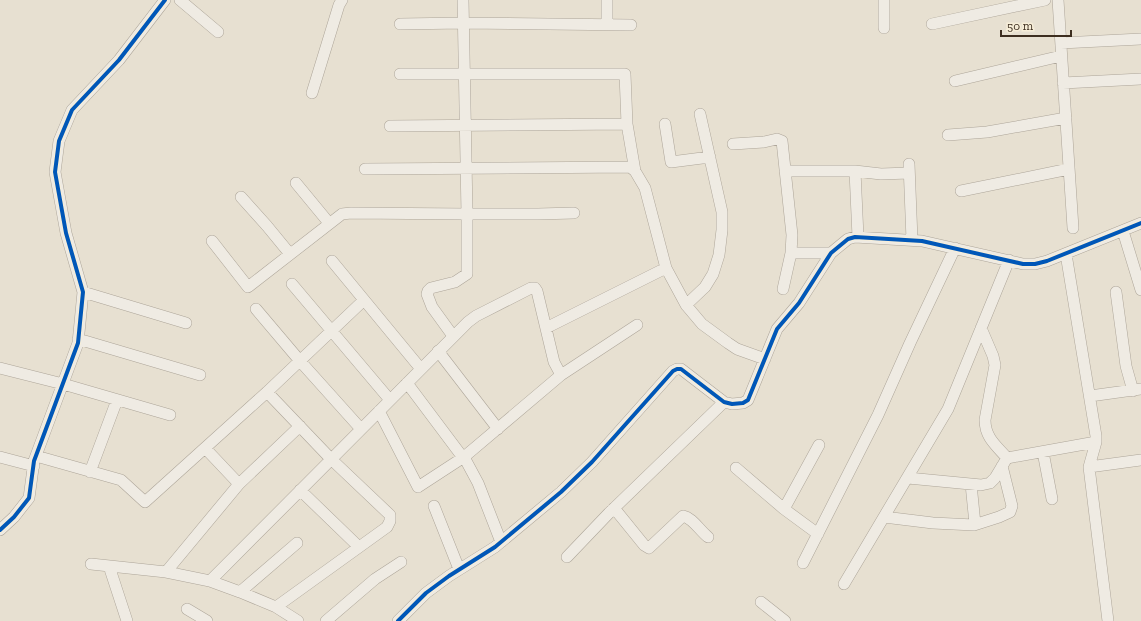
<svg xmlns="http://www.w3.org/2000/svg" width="1141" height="621" font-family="'Zilla Slab',serif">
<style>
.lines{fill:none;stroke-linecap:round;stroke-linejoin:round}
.minor-casing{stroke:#ada599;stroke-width:12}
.minor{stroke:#efebe3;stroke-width:11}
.cycleway-casing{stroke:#f7eed8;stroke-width:6}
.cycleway{stroke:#0057b8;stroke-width:4}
</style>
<rect width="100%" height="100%" fill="#e7e0d1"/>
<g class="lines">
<g class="minor-casing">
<path id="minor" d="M 180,0 L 218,32
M 607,0 L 607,24
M 1058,0 L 1073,228
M 400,24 L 463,23 L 631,25
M 932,24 L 1045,0
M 884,28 L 884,0
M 1061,43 L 1141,39
M 400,74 L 625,74 L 627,124 L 635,171
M 955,81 L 1061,56
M 1063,83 L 1141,79
M 312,93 L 339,5 L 342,0
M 665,124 L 671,162 L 710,157
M 390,126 L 627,124
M 948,135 L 987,132 L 1066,118
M 733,144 L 764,142 L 777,139 L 782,141 L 792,235 L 791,253 L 783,289
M 909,164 L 912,240
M 365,169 L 630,167 L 635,171 L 645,188 L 666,268 L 686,305 L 702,324 L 728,343 L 737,349 L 765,359
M 785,171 L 855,171 L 881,174 L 909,173
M 855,171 L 858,237
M 296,183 L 329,223
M 961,191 L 1069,169
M 241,197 L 267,226 L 290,254
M 1123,231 L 1141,290
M 212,241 L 248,287 L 342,214 L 351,213 L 467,214 L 538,214 L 574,213
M 791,253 L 831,253
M 1066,254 L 1096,436 L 1096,442 L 1089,467 L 1108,621
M 332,261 L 421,369
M 292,284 L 390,400
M 83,292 L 186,323
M 1116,292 L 1126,366 L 1133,391
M 686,305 L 705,287 L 713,274 L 719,255 L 722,230 L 722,212 L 700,114
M 256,309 L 300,361 L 361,429
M 546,328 L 666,268
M 981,328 L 993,356 L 995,365 L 985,420 C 985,438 997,446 1007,458
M 453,336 L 432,307 L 427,294 L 428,291 L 431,288 L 455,282 L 467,274 L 467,214 L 463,0
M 78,339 L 200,375
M 438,351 L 498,429
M 0,368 L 63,384 L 170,415
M 407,383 L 461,455 L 464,457 L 561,375 L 637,325
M 267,392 L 331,459 L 390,515 L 390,521 L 387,527 L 276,607
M 1090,396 L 1141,389
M 379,411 L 418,487 L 464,457 L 478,483 L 501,542
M 205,448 L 239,484
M 1043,452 L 1052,499
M 36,456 L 121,480 L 145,502 L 267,392 L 364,300
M 0,457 L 34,466
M 1089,467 L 1141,460
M 736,468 L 784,509 L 818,534
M 90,472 L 117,400
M 908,478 L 981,485 L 990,483 L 995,478 L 1007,458 L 1096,442
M 971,484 L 975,524
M 300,490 L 359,547
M 434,506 L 459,569
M 614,508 L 644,545 L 649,548 L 683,516 C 693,518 699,530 708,537
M 784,509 L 819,445
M 884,517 L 933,523 L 974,525 L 999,517 L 1010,512 L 1012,506 L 1002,466
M 0,530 L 14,517 L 29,498 L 34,461 L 78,343 L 83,292 L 66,233 L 55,172 L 59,141 L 72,110 L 119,60 L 165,0
M 567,557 L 609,513 L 724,402
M 803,563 L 878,415 L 910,343 L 955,248
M 91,564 L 166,572 L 210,581 L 240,592 L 276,607 L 298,621
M 109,566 L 127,621
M 166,572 L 239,484 L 300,426
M 210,581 L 468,322 L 476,316 L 531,288 L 535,288 L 537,291 L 554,362 L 561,375
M 844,584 L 948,409 L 1009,260
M 240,592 L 297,543
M 761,602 L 785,621
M 187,609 L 207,621
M 326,621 L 375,579 L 401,562
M 398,621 L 426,593 L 449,576 L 495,547 L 561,492 L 592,462 L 673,371 L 677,369 L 681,369 L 724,402 L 732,404 L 743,403 L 748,400 L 777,329 L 799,303 L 831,253 L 848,239 L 855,237 L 922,241 L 1023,264 L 1035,264 L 1047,261 L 1141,223"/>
</g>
<use href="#minor" class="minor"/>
<g class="cycleway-casing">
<path id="cycleway" d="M 0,530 L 14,517 L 29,498 L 34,461 L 78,343 L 83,292 L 66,233 L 55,172 L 59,141 L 72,110 L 119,60 L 165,0
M 398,621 L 426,593 L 449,576 L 495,547 L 561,492 L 592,462 L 673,371 L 677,369 L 681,369 L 724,402 L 732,404 L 743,403 L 748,400 L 777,329 L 799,303 L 831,253 L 848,239 L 855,237 L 922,241 L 1023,264 L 1035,264 L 1047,261 L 1141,223"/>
</g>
<use href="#cycleway" class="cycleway"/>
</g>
<path d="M1001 30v6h70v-6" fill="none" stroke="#3d2e20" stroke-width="2"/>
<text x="1007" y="30" font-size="12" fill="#3d2e20" stroke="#f7eed8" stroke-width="3" paint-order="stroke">50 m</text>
</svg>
